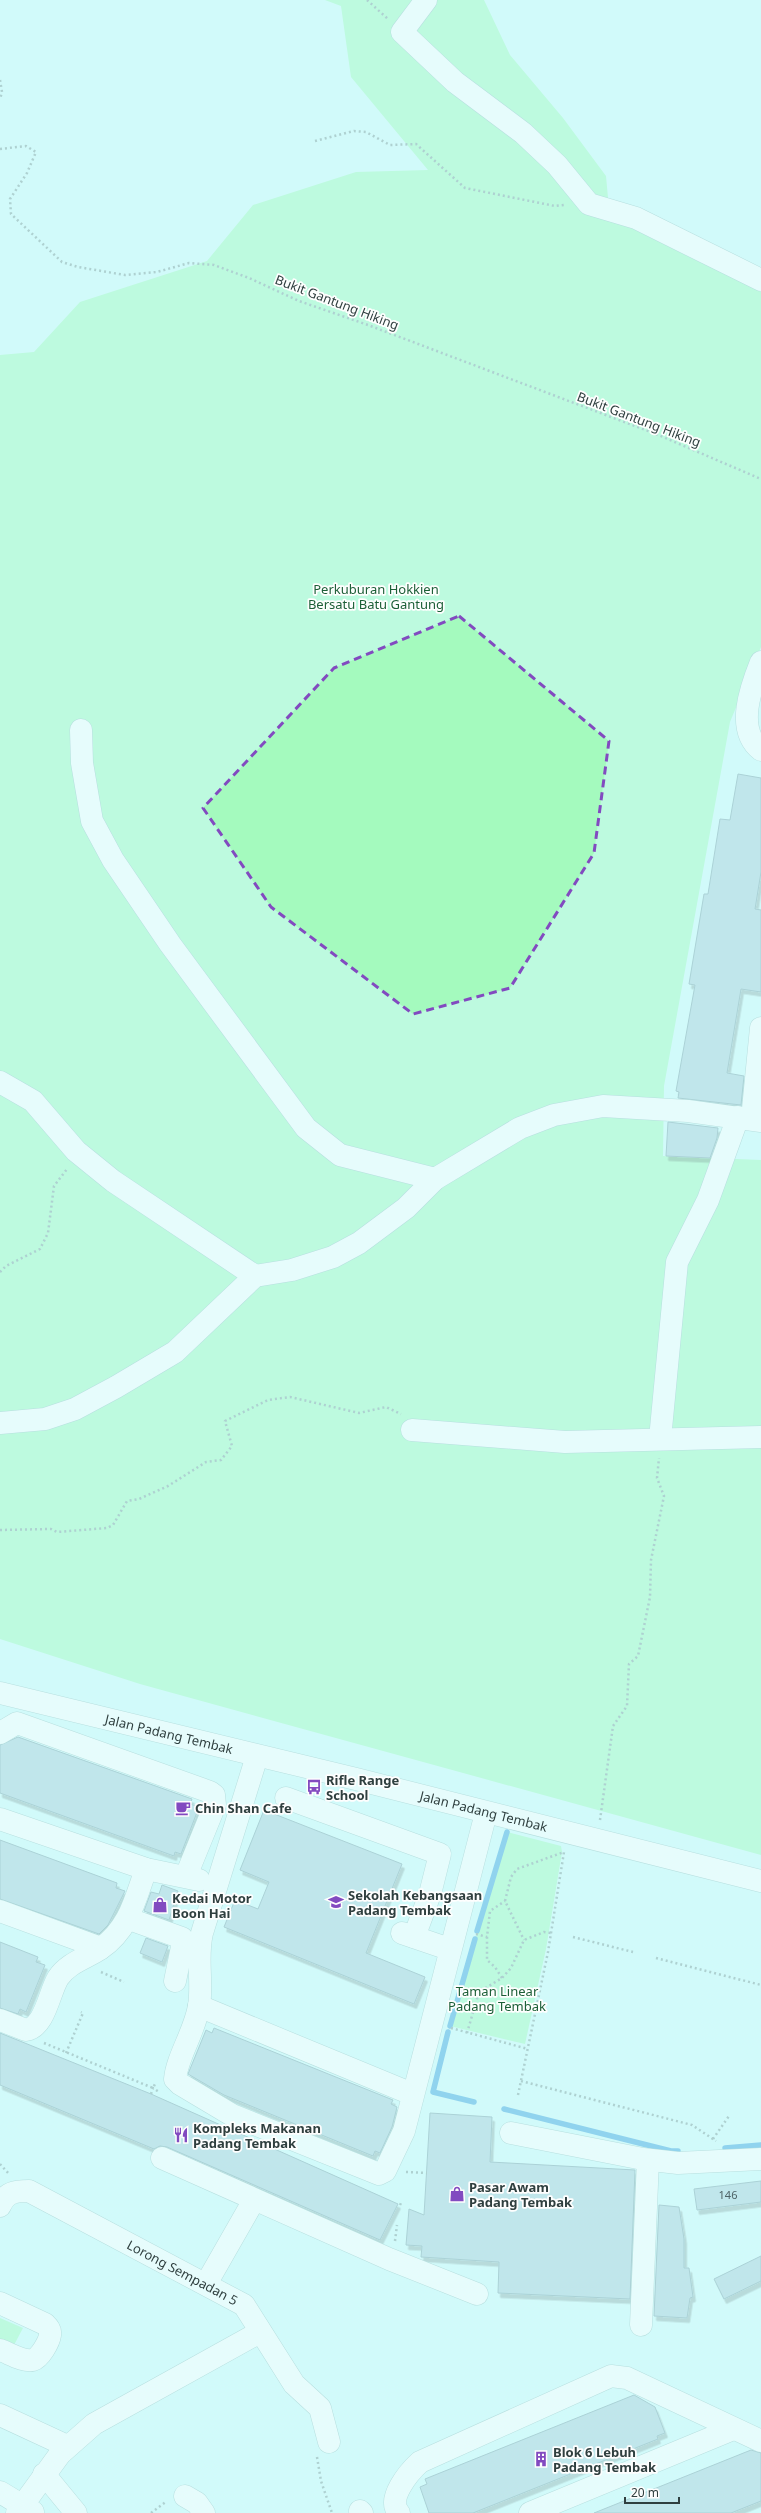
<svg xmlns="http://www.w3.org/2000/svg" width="761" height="2513" font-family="'Noto Sans',sans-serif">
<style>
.green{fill:#a4fabe}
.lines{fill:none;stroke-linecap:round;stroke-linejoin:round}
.stream{stroke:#40a4df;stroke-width:5.5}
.building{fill:#aacfda;stroke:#7da2ac;filter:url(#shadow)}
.minor-casing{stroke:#98c0c0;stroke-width:23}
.path{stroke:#83a0a0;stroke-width:2.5;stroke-dasharray:2 3;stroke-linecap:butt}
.minor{stroke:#fff;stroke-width:22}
.marked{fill:none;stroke:#824ac0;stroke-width:3;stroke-dasharray:8 5;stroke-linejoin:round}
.labels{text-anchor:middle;stroke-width:3.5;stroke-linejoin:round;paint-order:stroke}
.number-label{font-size:11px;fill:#4e6366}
.street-label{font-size:13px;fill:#2f3f3f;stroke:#fefefe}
.park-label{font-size:13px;fill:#1c5f37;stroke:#fefefe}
.poi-label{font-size:13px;font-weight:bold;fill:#2f3f3f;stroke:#fefefe;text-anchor:start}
</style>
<defs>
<filter id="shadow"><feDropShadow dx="2.5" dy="4.5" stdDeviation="0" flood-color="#0004"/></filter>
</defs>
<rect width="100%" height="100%" fill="#d1fafa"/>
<path class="green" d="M 325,0 L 484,0 L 510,55 L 563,118 L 606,176 L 610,220 L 644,231 L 761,292 L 761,647 L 730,722 L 664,1086 L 663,1156 L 761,1160 L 761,1855 L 140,1684 L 0,1639 L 0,355 L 34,352 L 80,302 L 207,261 L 253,205 L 356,172 L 428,170 L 351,77 L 341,6 Z
M 507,1832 L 561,1846 L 562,1852 L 546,1949 L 525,2044 L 450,2026 Z
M 0,2318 L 23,2328 L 14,2345 L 0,2339 Z"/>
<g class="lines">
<path class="stream" d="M 477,1931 L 507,1832
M 450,2026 L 475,1939
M 448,2032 L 433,2092 L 474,2102
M 504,2109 L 671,2151 L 678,2151
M 725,2148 L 761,2145"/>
</g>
<path class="building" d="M 738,774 L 761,778 L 761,872 L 755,909 L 761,910 L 761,992 L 741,989 L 727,1073 L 744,1076 L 741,1105 L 678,1098 L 679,1092 L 676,1091 L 695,985 L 689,984 L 704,894 L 708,894 L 720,819 L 730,820 Z
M 668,1122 L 718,1128 L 717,1138 L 710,1158 L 666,1156 Z
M 18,1737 L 192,1799 L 190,1804 L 199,1807 L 181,1854 L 175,1852 L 174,1856 L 0,1793 L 0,1745 Z
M 264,1810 L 402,1864 L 366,1953 L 425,1977 L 414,2004 L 224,1927 L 235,1900 L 258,1909 L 269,1882 L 240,1870 Z
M 0,1840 L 117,1883 L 116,1888 L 125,1891 L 108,1925 L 99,1934 L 0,1899 Z
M 162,1885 L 178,1891 L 169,1920 L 144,1911 L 151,1892 L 159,1894 Z
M 146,1938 L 168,1946 L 162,1962 L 140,1953 Z
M 0,1942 L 38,1957 L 36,1962 L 45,1965 L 26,2012 L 20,2009 L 18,2014 L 0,2008 Z
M 214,2028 L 393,2100 L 391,2104 L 397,2107 L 392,2127 L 380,2153 L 375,2151 L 373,2156 L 224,2095 L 188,2074 L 206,2030 L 212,2033 Z
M 0,2033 L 151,2094 L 398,2204 L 380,2240 L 167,2147 L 160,2146 L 154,2149 L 0,2085 Z
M 430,2113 L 492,2117 L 490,2162 L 635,2170 L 630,2299 L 498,2293 L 499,2262 L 421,2257 L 422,2246 L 406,2245 L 409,2209 L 424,2215 Z
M 761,2181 L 761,2202 L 697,2210 L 694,2189 Z
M 659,2205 L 679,2207 L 684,2239 L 684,2268 L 689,2268 L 693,2297 L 690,2298 L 687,2318 L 654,2316 Z
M 761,2256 L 761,2281 L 724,2299 L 714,2279 Z
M 634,2395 L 655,2407 L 665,2433 L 657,2436 L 658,2439 L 473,2513 L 429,2513 L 420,2487 L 427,2484 L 425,2479 Z
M 751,2450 L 761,2453 L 761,2501 L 731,2513 L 594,2513 Z"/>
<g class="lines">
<g class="minor-casing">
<g id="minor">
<path d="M 426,0 L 402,32 L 455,82 L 523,133 L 557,165 L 589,204 L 636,218 L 761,280"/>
<path d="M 761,662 C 751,687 735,730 761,750"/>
<path d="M 81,730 L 82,763 L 92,821 L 113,860 L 170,944 L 306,1128 L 340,1155 L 435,1179"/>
<path d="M 0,1082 L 33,1101 L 76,1151 L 113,1181 L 255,1276"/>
<path d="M 752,1119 L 761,1028"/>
<path d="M 0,1423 L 45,1419 L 75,1409 L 116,1387 L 175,1352 L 255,1276 L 292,1270 L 333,1257 L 359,1243 L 406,1208 L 435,1179 L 520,1128 L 554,1115 L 603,1106 L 688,1111 L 761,1121"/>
<path d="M 412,1430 L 565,1442 L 761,1437"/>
<path d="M 660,1439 L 677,1262 L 708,1200 L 738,1117"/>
<path id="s1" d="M 0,1693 L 356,1779 L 761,1881"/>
<path d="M 0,1733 L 17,1723 L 210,1792 L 214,1795 L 215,1805 L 186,1876"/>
<path d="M 257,1756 L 202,1933 C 196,1958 203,1982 199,2006 C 195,2031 177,2057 175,2079 L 180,2084 L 232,2115 L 379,2174 L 385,2171 L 404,2131 L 486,1813"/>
<path d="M 286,1798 L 440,1854 L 430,1894 L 414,1937"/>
<path d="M 0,1819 L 146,1869 L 199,1880"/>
<path d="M 0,1911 L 101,1948"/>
<path d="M 129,1919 L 182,1938 L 183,1942 L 175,1981"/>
<path d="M 402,1933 L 449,1949"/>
<path d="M 199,2006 L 412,2094"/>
<path d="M 0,2020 L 26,2030 C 45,2027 49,1993 58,1978 C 68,1963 86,1958 100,1949 C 129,1929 135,1900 146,1869"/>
<path d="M 511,2133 L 643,2159 L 678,2163 L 761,2159"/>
<path d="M 162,2158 L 389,2259 L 477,2294"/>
<path id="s2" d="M 0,2206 C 6,2192 15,2191 29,2191 L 244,2305 L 294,2384 L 320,2408 L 329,2442"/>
<path d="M 206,2284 L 254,2200"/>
<path d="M 0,2303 L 45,2324 C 48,2327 51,2330 50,2335 C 49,2342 40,2358 33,2360 C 23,2362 9,2353 0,2350"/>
<path d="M 641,2325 L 648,2160"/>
<path d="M 0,2415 L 67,2446"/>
<path d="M 44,2474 L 76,2513"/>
<path d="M 0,2492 L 33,2512"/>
<path d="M 185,2496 L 197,2503 L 204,2513"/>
<path d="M 360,2511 L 362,2513"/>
<path d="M 17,2513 L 60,2454 L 94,2424 L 260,2332"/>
<path d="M 399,2513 C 386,2499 409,2472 420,2462 L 611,2376 L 627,2378 L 761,2441"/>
<path d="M 530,2513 L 733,2429"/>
</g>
</g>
<path class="path" d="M 367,0 L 388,19
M 0,80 L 2,92 L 0,99
M 315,141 L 354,131 L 366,132 L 390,145 L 416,144 L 465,188 L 555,206 L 564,205
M 0,149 L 26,146 L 36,152 L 27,173 L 10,199 L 11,214 L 62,262 L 78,267 L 125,275 L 157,272 L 189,263 L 214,265 L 249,278 L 299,301 L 368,325 L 656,434 L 761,479
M 0,1272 L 6,1266 L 40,1249 L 48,1233 L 54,1186 L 67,1169
M 0,1530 L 51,1529 L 57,1532 L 107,1528 L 113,1525 L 127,1501 L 139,1499 L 168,1486 L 206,1462 L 221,1460 L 232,1446 L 225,1421 L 268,1400 L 290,1397 L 359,1413 L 386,1407 L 401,1414
M 600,1820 L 613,1726 L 627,1706 L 629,1664 L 638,1656 L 650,1597 L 651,1560 L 664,1496 L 657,1478 L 659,1458
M 476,1934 L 487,1937
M 573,1937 L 633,1952
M 656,1958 L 761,1985
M 101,1972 L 124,1982
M 502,1978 L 495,1967 L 487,1960 L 487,1937 L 490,1911 L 505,1901
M 451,2028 L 528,2049
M 467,2033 L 479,1992 L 502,1978 L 511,1968 L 524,1940 L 544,1932 L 551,1933
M 44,2043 L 153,2088 L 156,2082
M 66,2053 L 83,2013 L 81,2012
M 521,2081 L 692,2125 L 716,2141
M 151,2094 L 153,2088 L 159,2092
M 518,2095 L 548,1952 L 564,1852 L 517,1869 L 511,1877 L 505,1901 L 524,1940
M 713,2139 L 729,2116
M 0,2164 L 9,2174
M 406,2172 L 427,2173
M 400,2205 L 401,2203
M 395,2241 L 397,2225
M 317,2457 L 321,2481 L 332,2513
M 151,2513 L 167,2501"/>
<use href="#minor" class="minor"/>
</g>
<path d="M0 0H761V2513H0ZM 459,616 L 609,741 L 594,853 L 510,988 L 413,1014 L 271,907 L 203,808 L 334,668 Z" fill="#d1fafa" fill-opacity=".55" fill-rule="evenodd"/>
<path class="marked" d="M 459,616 L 609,741 L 594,853 L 510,988 L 413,1014 L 271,907 L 203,808 L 334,668 Z"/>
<defs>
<g id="bus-bare" transform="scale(1.2)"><path d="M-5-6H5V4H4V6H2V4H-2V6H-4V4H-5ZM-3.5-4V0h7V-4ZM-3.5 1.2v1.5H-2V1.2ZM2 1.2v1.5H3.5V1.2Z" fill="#824ac0" stroke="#fefefe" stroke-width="2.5" paint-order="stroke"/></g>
<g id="cafe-bare" transform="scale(1.2)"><path d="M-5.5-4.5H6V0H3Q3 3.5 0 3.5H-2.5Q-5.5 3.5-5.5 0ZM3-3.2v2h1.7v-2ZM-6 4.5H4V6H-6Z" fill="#824ac0" stroke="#fefefe" stroke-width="2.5" paint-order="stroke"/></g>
<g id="school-bare" transform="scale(1.2)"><path d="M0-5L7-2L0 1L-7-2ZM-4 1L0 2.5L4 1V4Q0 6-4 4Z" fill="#824ac0" stroke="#fefefe" stroke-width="2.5" paint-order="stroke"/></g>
<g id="shop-bare" transform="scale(1.2)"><path d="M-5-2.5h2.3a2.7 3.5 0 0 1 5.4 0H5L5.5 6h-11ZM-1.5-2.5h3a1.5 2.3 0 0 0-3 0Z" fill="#824ac0" stroke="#fefefe" stroke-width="2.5" paint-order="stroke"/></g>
<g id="restaurant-bare" transform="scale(1.2)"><path d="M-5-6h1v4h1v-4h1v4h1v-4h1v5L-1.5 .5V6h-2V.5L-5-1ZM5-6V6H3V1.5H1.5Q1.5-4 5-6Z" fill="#824ac0" stroke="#fefefe" stroke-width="2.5" paint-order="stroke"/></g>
<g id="building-bare" transform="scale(1.2)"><path d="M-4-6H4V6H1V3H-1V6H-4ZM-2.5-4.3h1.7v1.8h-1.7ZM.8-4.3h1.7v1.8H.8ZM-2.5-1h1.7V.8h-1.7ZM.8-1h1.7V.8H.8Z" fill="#824ac0" stroke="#fefefe" stroke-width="2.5" paint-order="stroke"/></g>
</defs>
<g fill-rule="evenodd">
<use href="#bus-bare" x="314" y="1787"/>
<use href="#cafe-bare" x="183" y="1808"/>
<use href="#school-bare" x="336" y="1902"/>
<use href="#shop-bare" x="160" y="1905"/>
<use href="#restaurant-bare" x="181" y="2135"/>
<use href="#shop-bare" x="457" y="2194"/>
<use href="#building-bare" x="541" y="2459"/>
</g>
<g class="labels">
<g class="number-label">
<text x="728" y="2199">146</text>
</g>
<g class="street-label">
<text transform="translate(337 302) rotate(21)" y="5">Bukit Gantung Hiking</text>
<text transform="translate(639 419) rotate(21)" y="5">Bukit Gantung Hiking</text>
<text dy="5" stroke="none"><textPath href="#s1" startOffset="174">Jalan Padang Tembak</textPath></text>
<text dy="5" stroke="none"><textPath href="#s1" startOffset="498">Jalan Padang Tembak</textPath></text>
<text dy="5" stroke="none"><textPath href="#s2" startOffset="209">Lorong Sempadan 5</textPath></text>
</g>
<g class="park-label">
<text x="376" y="594">Perkuburan Hokkien<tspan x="376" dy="15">Bersatu Batu Gantung</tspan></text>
<text x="497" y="1996">Taman Linear<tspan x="497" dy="15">Padang Tembak</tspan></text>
</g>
<g class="poi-label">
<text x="326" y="1785">Rifle Range<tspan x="326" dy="15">School</tspan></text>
<text x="195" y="1813">Chin Shan Cafe</text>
<text x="348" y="1900">Sekolah Kebangsaan<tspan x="348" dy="15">Padang Tembak</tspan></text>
<text x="172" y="1903">Kedai Motor<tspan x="172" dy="15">Boon Hai</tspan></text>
<text x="193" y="2133">Kompleks Makanan<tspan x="193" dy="15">Padang Tembak</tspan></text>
<text x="469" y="2192">Pasar Awam<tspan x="469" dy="15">Padang Tembak</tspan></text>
<text x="553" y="2457">Blok 6 Lebuh<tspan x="553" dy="15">Padang Tembak</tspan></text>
</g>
</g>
<path d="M625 2497v6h54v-6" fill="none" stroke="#2f3f3f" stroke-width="2"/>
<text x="631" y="2497" font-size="12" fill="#2f3f3f" stroke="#fefefe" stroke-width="3" paint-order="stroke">20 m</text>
</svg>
